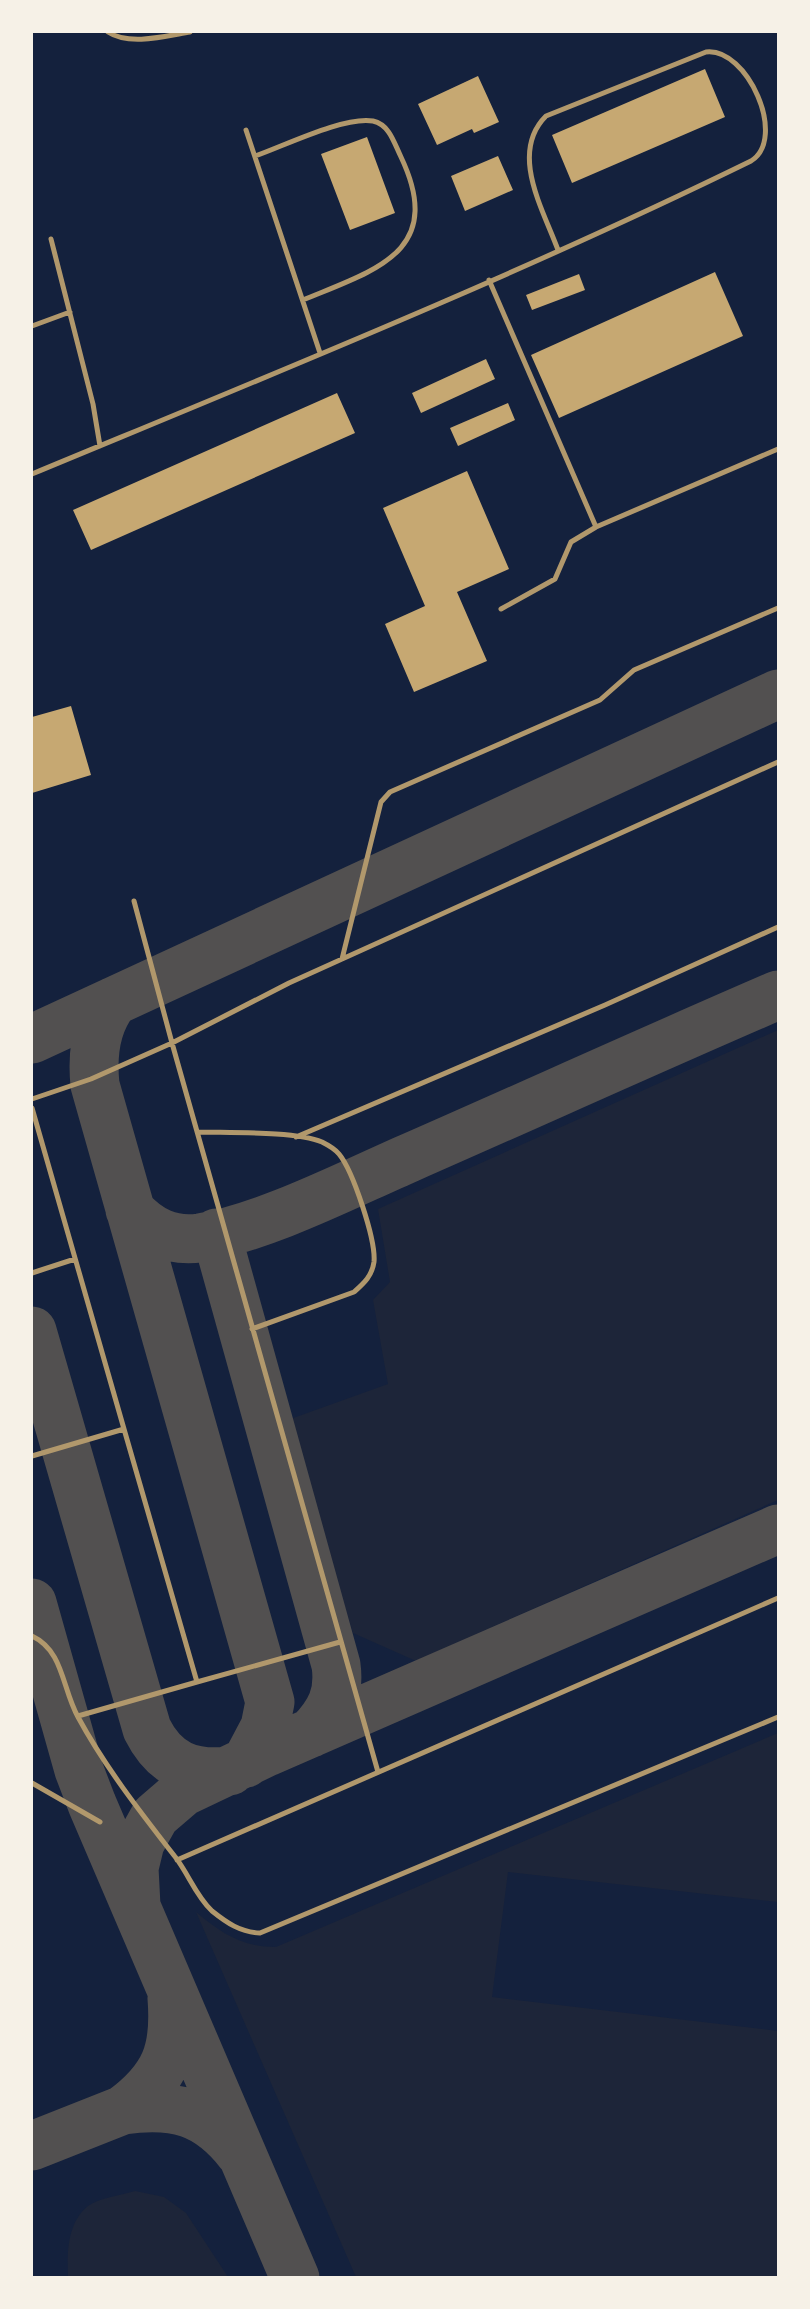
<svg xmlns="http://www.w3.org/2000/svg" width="810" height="2309" font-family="'IBM Plex Serif',serif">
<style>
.green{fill:#1d2539}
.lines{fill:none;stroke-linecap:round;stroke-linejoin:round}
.taxiway{stroke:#525050;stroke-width:49}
.building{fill:#c6a872}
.service{stroke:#b1986c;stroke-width:5}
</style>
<rect width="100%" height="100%" fill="#14213d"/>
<path class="green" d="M 778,1030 L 778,1500 L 416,1661 L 353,1633 L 285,1421 L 388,1384 L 373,1300 L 390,1282 L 378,1209 Z
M 778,1733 L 778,1902 L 508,1872 L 492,1997 L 778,2031 L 778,2277 L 356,2277 L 196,1912 C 221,1933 242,1947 276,1947 Z
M 135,2191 L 164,2197 L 186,2213 L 228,2277 L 68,2277 C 67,2253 67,2223 88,2206 C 99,2198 122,2195 135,2191 Z"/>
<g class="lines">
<path class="taxiway" d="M 114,1001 C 95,1025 92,1055 95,1085 L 270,1702 L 265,1727 L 246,1763
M 32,1039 L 778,694
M 130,1210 C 149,1231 171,1242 200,1238 C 266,1227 347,1185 409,1158 C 532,1104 655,1048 778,995
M 216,1233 L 336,1665 C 340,1694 331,1712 311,1733
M 32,1331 L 147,1729 C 165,1765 191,1775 230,1771
M 32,1603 L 79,1770 L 92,1804 L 295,2278
M 136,1906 L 134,1868 L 140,1843 L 155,1816 L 183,1792 L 267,1752 L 778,1529
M 172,1998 C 176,2050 166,2078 123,2110 C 175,2103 207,2111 240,2153
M 32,2146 L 123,2110"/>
</g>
<path class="building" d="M 705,69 L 725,117 L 572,183 L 552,135 Z
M 478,76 L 499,122 L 474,133 L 472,129 L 437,145 L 418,104 Z
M 367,137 L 395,213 L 350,230 L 321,154 Z
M 498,156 L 513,190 L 465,211 L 451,176 Z
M 715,272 L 743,336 L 559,418 L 531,355 Z
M 579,274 L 585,290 L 532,310 L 526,295 Z
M 486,359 L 495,379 L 421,413 L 412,393 Z
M 337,393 L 355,433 L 91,550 L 73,510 Z
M 508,403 L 515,420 L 458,446 L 450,428 Z
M 467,471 L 509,569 L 457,592 L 487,661 L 414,692 L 385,624 L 425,606 L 383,508 Z
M 71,706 L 91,775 L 32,793 L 32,717 Z"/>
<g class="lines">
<path class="service" d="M 108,32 C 129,46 166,36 190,32
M 246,130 L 320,353
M 255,156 C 284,146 344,116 373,121 C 390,125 394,143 401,157 C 446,252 375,270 303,300
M 51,239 L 93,404 L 100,446
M 489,280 L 596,527
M 32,326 L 70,312
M 32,474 C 273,374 516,276 751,161 C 788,138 747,47 706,52 L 546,116 C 509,153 543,209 558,250
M 501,609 L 555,579 L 571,542 L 596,527 L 778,449
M 134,901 L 172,1043 L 378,1772
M 342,959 L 381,802 L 390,792 L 600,700 L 634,670 L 778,608
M 32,1099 L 91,1079 L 172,1043 L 289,983 L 778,762
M 32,1108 L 124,1429 L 32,1456
M 198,1132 C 228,1133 296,1131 322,1142 C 328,1145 335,1149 339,1154 C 353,1171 376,1240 374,1262 C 372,1276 364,1283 354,1292 L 252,1329
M 296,1137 L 605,1005 L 778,927
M 32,1273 L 75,1259
M 32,1636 C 64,1651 62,1689 78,1717 C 105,1767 141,1813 176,1858 C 189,1875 196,1896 212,1911 C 227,1923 240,1932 260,1933 L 778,1717
M 197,1682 L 340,1642
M 78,1716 L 197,1682 L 124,1429
M 32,1783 L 100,1822
M 177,1860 L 778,1598"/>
</g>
<rect width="810" height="2309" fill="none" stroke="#f6f1e7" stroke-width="66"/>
</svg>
